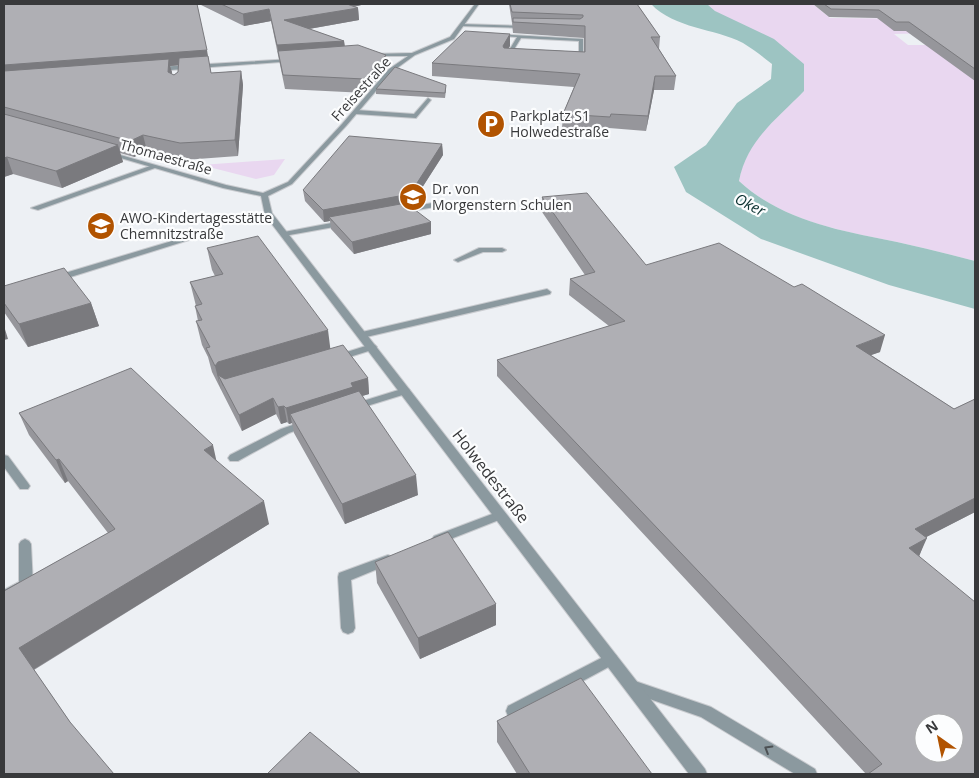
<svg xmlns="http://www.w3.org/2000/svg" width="979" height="778" font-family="'Open Sans',sans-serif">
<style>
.green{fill:#e9d7f0}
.water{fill:#9dc4c2}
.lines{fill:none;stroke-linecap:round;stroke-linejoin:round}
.service-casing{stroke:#c9cbcf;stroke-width:2}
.minor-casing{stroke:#c9cbcf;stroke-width:2}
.service{fill:#8b999f;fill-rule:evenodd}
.minor{fill:#8b999f;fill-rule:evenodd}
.wall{fill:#96969b;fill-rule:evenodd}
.shaded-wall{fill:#7a7a7e}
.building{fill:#afafb4;stroke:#7a7a7e;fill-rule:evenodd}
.oneway{stroke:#4d5154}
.labels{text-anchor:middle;stroke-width:4.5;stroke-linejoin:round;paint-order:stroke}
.far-street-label{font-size:14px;fill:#38393b;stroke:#fcfdfe}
.far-poi-label{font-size:14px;fill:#38393b;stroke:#fcfdfe;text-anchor:start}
.far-water-label{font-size:15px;font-style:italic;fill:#0e3433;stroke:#fcfdfe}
.street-label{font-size:16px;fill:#38393b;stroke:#fcfdfe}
</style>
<rect width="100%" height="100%" fill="#edf0f4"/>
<path class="green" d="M 707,4 L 813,4 L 830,18 L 948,19 L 975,32 L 894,34 L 908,45 L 975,45 L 975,261 C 949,254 923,248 897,242 C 841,231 782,221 739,181 L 742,167 L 756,138 L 804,91 Z
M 285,159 L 274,175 L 256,179 L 201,165 Z"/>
<path class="water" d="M 651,4 L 707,4 L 715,11 L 774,39 L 804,64 L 804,91 C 776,120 747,140 739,181 C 782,221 842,231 897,242 C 923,248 949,254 975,261 L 975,309 L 889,285 L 761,239 L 686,192 L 674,167 L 706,145 L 737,103 L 771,79 L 772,64 C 763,57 753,49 743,43 C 714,28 675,29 651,4 Z"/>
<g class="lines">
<g class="service-casing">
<path id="service" d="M 461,24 L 525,26 L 527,27 L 525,28 L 459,26 Z
M 496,34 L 583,39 L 583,63 L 581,64 L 576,62 L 579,61 L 579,41 L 521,38 L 508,59 L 504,59 L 517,37 L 498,36 Z
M 428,98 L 431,100 L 416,118 L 356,114 L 353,112 L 356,110 L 414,114 Z
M 153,165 L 156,167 L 155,168 L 38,210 L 31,208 Z
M 432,203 L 436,205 L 435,207 L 400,213 L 396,211 L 400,209 Z
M 342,221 L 346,223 L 345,225 L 284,236 L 280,234 L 284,232 Z
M 479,248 L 502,248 L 506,250 L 502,252 L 483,252 L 458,262 L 454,260 Z
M 547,289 L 551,292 L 550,294 L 362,338 L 357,335 L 362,332 Z
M 372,344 L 375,345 L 377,347 L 375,349 L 337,361 L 332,358 L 334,356 Z
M 405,388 L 409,389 L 410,391 L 409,393 L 354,410 L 349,407 L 350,405 Z
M 304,421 L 308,422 L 309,424 L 308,426 L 289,433 L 238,461 L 230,461 L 228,458 L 230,455 L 281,429 Z
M 4,455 L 8,456 L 28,483 L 30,486 L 28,489 L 20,489 L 4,467 Z
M 500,511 L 504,512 L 506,515 L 504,518 L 438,544 L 434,542 L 432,539 L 434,536 Z
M 25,539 L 29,541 L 31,544 L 33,585 L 31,589 L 4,601 L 4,590 L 19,582 L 19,544 L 21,541 Z
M 388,555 L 392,557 L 394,560 L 392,563 L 351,580 L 355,628 L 353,632 L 348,634 L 343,632 L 341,628 L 338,577 L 339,573 Z
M 611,653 L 616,655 L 618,659 L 616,663 L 518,716 L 513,718 L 508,716 L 506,711 L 508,706 Z
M 632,680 L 711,707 L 815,769 L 817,774 L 795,774 L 701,717 L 627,691 L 625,686 L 627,681 Z"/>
</g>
<g class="minor-casing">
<path id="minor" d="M 475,4 L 479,4 L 454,39 L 415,55 L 393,71 L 346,126 L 292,184 L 268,196 L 272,213 L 705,769 L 707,774 L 689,774 L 265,215 L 261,196 L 223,188 L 107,154 L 110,152 L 226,185 L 263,193 L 288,182 L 342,124 L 389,69 L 408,56 L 372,56 L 370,54 L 412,53 L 450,37 Z
M 292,59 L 294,61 L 157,71 L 154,69 L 157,67 Z
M 182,238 L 185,238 L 189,240 L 61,280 L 55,280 L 54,278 L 55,276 Z"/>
</g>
<use href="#service" class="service"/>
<use href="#minor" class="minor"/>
</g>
<path class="wall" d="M 4,4 L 197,4 L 211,73 L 241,71 L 243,85 L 238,156 L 184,160 L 147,151 L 134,157 L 120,153 L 123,162 L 62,188 L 13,174 L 4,177 ZM 178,65 L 178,72 L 174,75 L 172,74 L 170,66 Z
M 199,4 L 365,4 L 354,7 L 358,8 L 359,20 L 309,29 L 344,41 L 345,46 L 387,68 L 366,93 L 285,89 L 271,21 L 244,26 Z
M 509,4 L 637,4 L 660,37 L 659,49 L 676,76 L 674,90 L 654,90 L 646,131 L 609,128 L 609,132 L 562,128 L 563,114 L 574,87 L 432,76 L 432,63 L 510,34 L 510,46 L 508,48 L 584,52 L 584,38 L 513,33 L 512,23 Z
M 813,4 L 975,4 L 975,81 L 906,31 L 894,31 L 877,18 L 829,17 Z
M 376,89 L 446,90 L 445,98 L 376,94 Z
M 442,144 L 443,155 L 411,205 L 410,205 L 431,234 L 354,254 L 331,229 L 330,221 L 324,222 L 305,201 L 303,190 Z
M 542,197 L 646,265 L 880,352 L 871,355 L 954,409 L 975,399 L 975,512 L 926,537 L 919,557 L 975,774 L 866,774 L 497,376 L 497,360 L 609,326 L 569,295 L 570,279 L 585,275 L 542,212 Z
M 207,248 L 330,349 L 368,378 L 369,394 L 362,396 L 418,495 L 345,524 L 294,433 L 292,423 L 289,424 L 287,422 L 281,424 L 276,414 L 242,431 L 212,372 L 208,357 L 202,345 L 196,321 L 198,321 L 195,306 L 196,306 L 190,282 L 215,276 L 212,270 Z
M 4,286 L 91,303 L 99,326 L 28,347 L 4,312 Z
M 19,413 L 216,460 L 269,524 L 34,670 L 70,722 L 4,774 L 4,591 L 108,533 L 68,481 L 65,483 L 29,435 Z
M 375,562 L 496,604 L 496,625 L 420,659 L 377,583 Z
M 497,721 L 652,774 L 517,774 L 497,742 Z"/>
<path class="shaded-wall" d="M 336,4 L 365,4 L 337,11 Z
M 358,8 L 359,20 L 286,33 L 284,20 Z
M 269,9 L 271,21 L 244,26 L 243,14 Z
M 510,34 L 510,46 L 502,58 L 503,46 Z
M 344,41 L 345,54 L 278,51 L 279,58 L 277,45 Z
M 207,50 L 209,63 L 170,66 L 172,72 L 171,86 L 4,79 L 4,65 Z
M 386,55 L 387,68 L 366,93 L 364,79 Z
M 241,71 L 243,85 L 238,156 L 235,140 Z
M 655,76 L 654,90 L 646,131 L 648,116 Z
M 143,135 L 147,151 L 134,157 L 130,141 Z
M 442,144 L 443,155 L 411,205 L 332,221 L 329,217 L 330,221 L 324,222 L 323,210 Z
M 118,145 L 123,162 L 62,188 L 56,171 Z
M 7,157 L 13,174 L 4,177 L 4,158 Z
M 431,222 L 431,234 L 354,254 L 352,242 Z
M 91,303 L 99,326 L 28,347 L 19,324 Z
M 4,326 L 8,339 L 4,340 Z
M 328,330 L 331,354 L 223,386 L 218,375 L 221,390 L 215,366 L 218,362 Z
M 885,335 L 880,352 L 851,362 L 856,346 Z
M 368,378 L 369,394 L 355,398 L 290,414 L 292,423 L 289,424 L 286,408 L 351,383 Z
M 273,398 L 276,414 L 242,431 L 239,415 Z
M 284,406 L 287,422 L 281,424 L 278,407 Z
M 213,445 L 218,468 L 204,450 Z
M 59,459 L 68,481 L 65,483 L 56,460 Z
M 416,475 L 418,495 L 345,524 L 342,504 Z
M 975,498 L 975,512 L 907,547 L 915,529 Z
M 264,501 L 269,524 L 31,671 L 19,648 Z
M 927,538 L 919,556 L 909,548 Z
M 496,604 L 496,625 L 420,659 L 418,638 Z"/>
<path class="building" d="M 4,4 L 197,4 L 207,50 L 4,65 Z
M 221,4 L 347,4 L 358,8 L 284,20 L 344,41 L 277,45 L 269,9 L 243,14 Z
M 510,4 L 637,4 L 660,37 L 651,37 L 676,76 L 655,76 L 648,116 L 611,114 L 610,117 L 563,114 L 580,74 L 432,63 L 465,31 L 510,34 L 503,46 L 504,48 L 585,52 L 585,26 L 513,22 L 513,18 L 580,19 L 583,17 L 583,15 L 512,12 Z
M 824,4 L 975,4 L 975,69 L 909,22 L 896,22 L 879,10 L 831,9 Z
M 358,45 L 386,55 L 364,79 L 283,75 L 278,51 Z
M 208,56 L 211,73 L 241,71 L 235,140 L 180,143 L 143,135 L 130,141 L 4,107 L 4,71 L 169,59 L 168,72 L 174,75 L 178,72 L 179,58 Z
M 395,67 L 446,85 L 445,93 L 376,89 Z
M 4,114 L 118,145 L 56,171 L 7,157 L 4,158 Z
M 349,136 L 442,144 L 410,194 L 323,210 L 303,190 Z
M 587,193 L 646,265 L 719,243 L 794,287 L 802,284 L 885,335 L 856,346 L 954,409 L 975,399 L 975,498 L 915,529 L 927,538 L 909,548 L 975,602 L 975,774 L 868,774 L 882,764 L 497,360 L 625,321 L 570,279 L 595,272 L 542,197 ZM 924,723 L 954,723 L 954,753 L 924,753 Z
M 406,203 L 431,222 L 352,242 L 329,217 Z
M 258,236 L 328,330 L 218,362 L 215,366 L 206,348 L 210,347 L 196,321 L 202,320 L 195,306 L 202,304 L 190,282 L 223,274 L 207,248 Z
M 64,268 L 91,303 L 19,324 L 4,303 L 4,286 Z
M 343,345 L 368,378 L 351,383 L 353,387 L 286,408 L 284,406 L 278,407 L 273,398 L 239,415 L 218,375 L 225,379 Z
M 131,368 L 213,445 L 204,450 L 264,501 L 19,648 L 70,722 L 114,774 L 4,774 L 4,591 L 115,529 L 59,459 L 56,460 L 19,413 Z
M 359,391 L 416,475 L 342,504 L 290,414 Z
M 448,532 L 496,604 L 418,638 L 375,562 Z
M 581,678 L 652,774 L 530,774 L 497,721 Z
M 310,732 L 361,774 L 267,774 Z"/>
<defs><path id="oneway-chevron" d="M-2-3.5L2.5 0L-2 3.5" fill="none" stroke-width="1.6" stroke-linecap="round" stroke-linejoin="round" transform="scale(1.25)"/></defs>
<use class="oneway" href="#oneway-chevron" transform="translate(768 749) rotate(-149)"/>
<defs>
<g id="parking-disc" transform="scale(1.4375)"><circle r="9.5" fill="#b15300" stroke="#fcfdfe"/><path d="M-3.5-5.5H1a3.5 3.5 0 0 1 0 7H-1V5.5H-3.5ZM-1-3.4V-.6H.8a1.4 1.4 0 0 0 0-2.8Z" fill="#fff"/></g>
<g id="school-disc" transform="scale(1.4375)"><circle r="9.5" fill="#b15300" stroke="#fcfdfe"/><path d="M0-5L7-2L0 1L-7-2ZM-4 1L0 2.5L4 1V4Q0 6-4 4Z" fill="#fff"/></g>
</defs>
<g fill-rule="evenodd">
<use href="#parking-disc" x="491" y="124"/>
<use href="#school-disc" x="413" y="197"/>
<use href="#school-disc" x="101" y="226"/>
</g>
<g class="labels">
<g class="far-street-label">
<text transform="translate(361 89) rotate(-48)" y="5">Freisestraße</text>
<text transform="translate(166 157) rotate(16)" y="5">Thomaestraße</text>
</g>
<g class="far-poi-label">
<text x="510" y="121">Parkplatz S1<tspan x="510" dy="16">Holwedestraße</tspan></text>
<text x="432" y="194">Dr. von<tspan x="432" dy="16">Morgenstern Schulen</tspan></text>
<text x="120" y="223">AWO-Kindertagesstätte<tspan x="120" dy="16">Chemnitzstraße</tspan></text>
</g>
<g class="far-water-label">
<text transform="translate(750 205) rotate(27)" y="5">Oker</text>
</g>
<g class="street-label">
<text transform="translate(491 476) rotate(52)" y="6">Holwedestraße</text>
</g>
</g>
<rect width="979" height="778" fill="none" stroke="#38393b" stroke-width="10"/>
<g transform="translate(939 738) rotate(327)"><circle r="24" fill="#fcfdfe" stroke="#aeafb0"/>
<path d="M0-4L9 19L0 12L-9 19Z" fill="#b15300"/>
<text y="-8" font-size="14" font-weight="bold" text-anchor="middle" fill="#38393b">N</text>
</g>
</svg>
